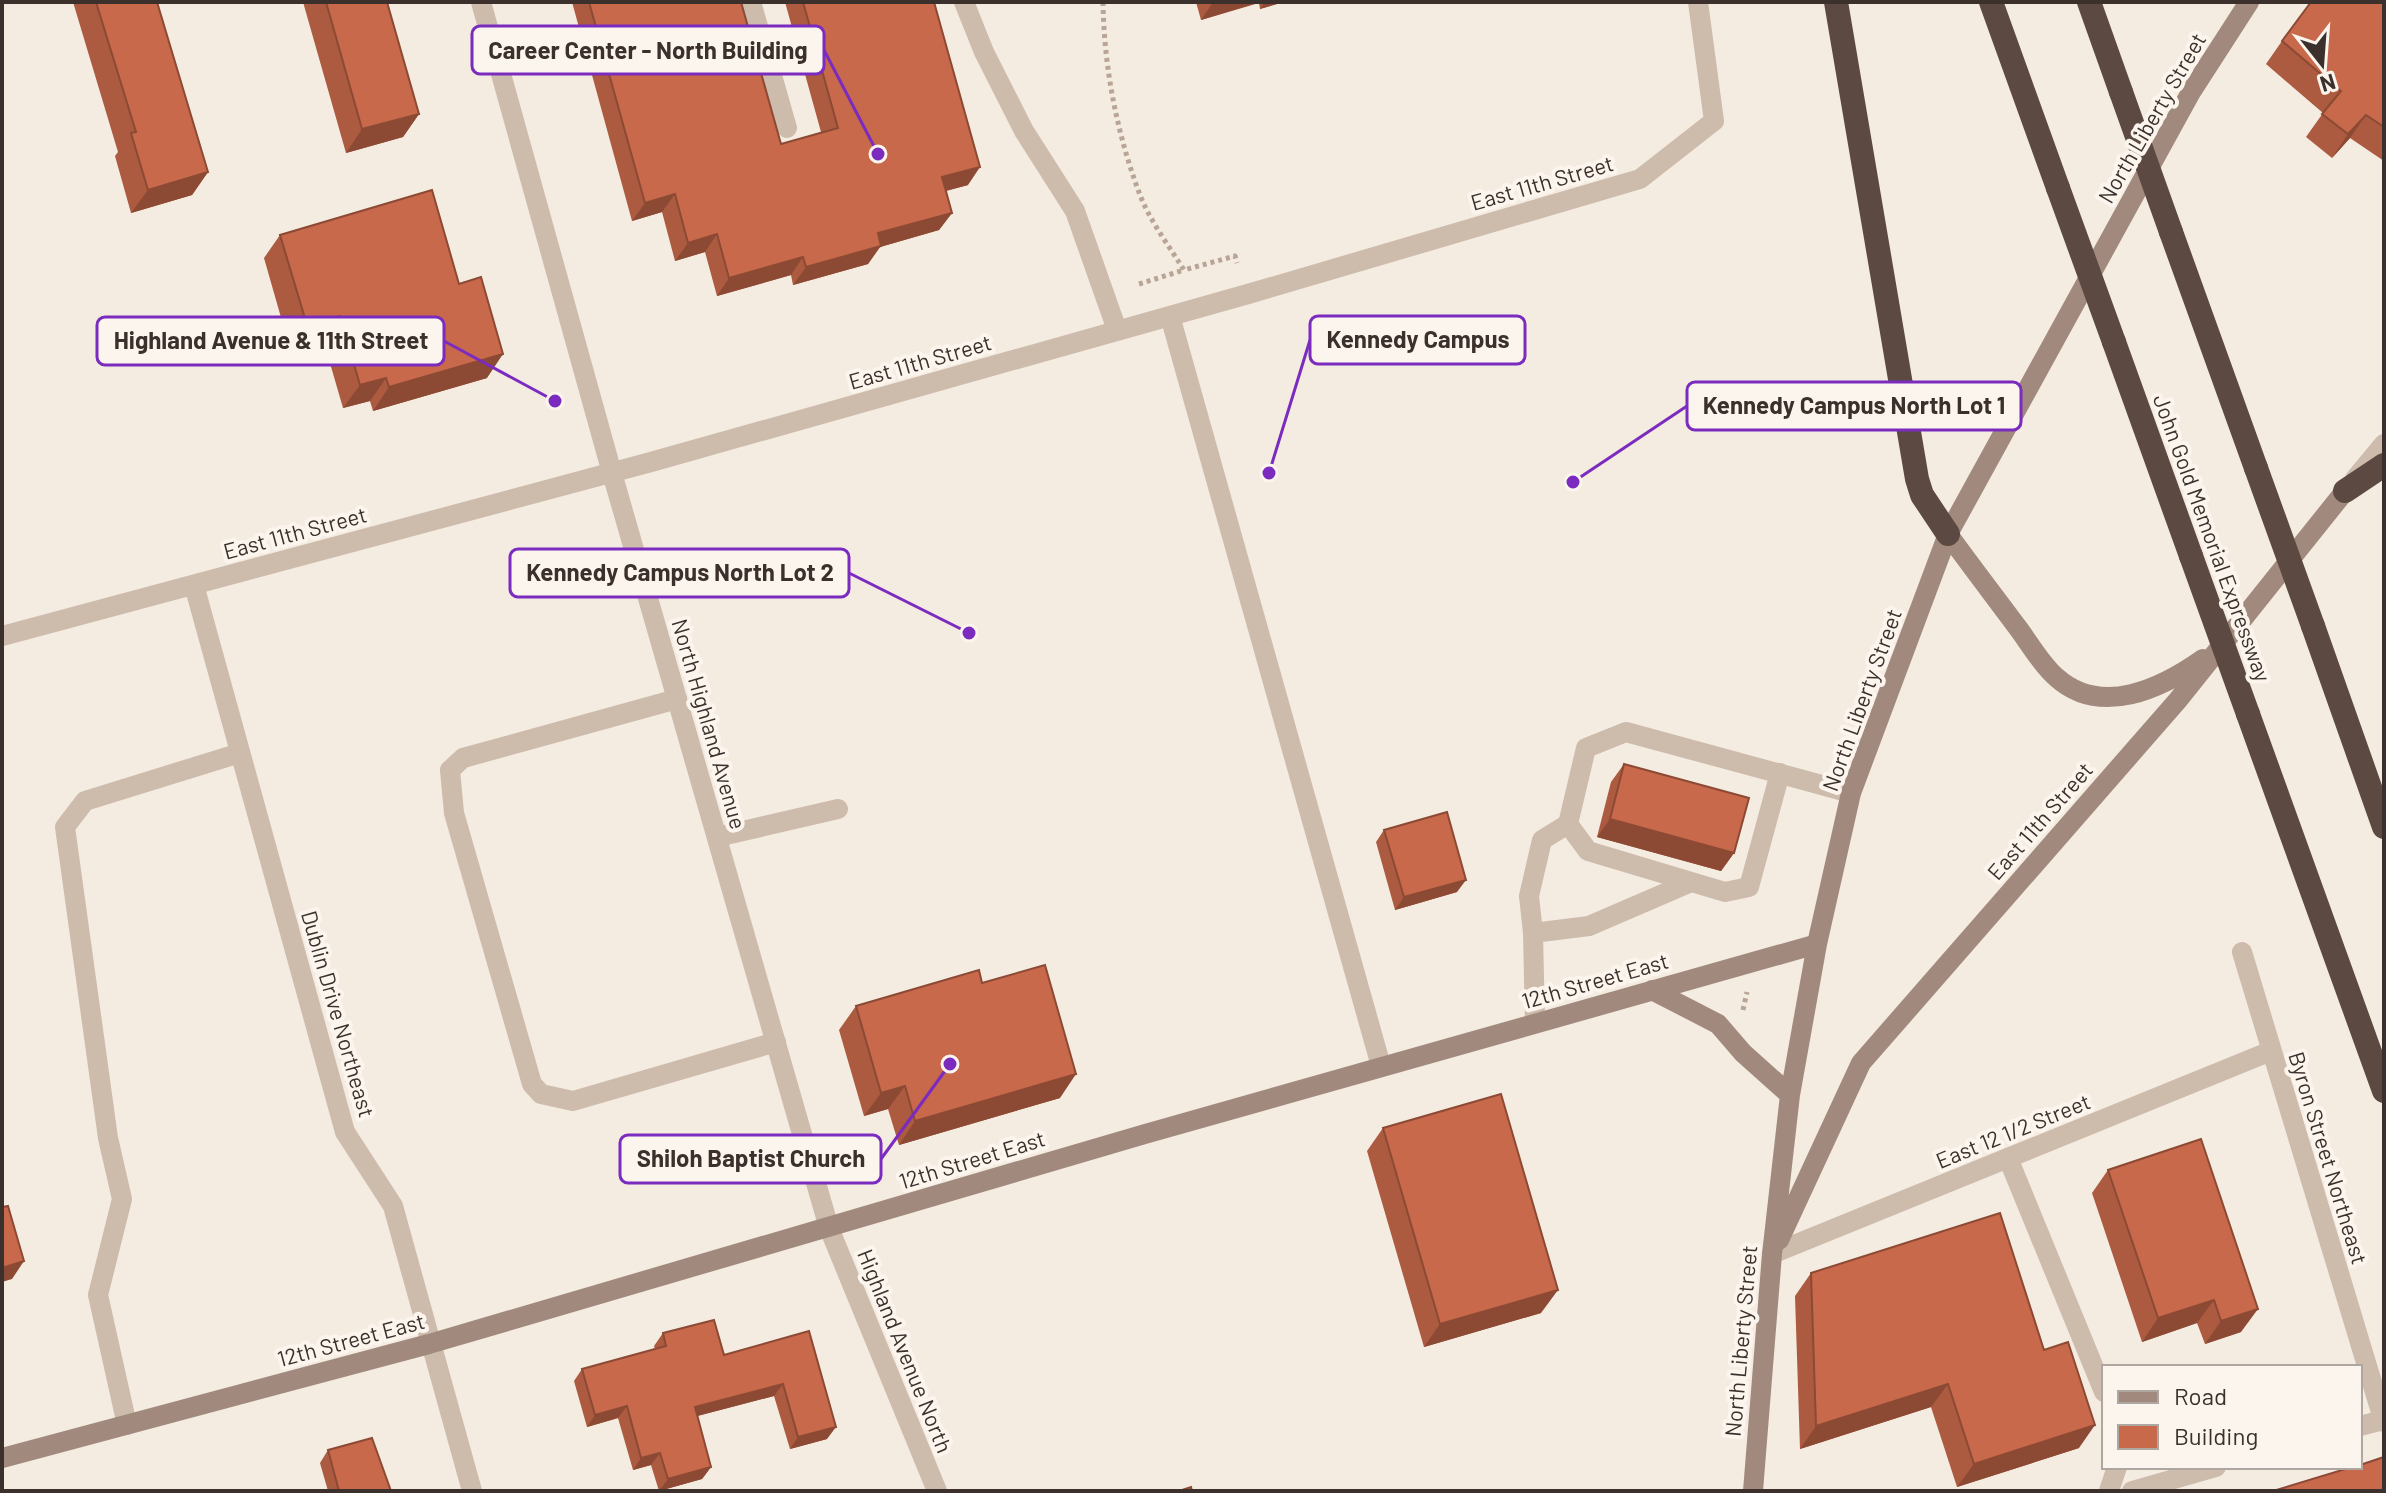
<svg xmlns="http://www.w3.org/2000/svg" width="2386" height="1493" font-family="Barlow,sans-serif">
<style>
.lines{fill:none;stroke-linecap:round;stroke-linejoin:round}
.path{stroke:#b9a596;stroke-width:5;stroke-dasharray:4 4;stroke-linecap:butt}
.lane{stroke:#cdbbac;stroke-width:20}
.street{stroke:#cdbbac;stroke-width:20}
.secondary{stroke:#a18a7d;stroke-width:20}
.highway{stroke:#5c4a42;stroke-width:24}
.highway-bridge{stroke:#5c4a42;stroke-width:24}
.wall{fill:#ac5a40}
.shaded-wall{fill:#8c4a34}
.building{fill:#c8694b;stroke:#8c4a34;stroke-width:2}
.labels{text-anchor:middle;stroke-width:8;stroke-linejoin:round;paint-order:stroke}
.street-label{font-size:22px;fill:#3b302b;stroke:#fbf5ee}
.leader{fill:none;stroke:#7b2cbf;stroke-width:3}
.callout-dot{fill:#7b2cbf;stroke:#fbf5ee;stroke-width:3}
.callout{fill:#fbf5ee;stroke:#7b2cbf;stroke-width:3}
.callout-label{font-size:24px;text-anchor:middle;font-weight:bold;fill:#3b302b}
</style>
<rect width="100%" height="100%" fill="#f4ebe1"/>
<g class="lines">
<path class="path" d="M 1103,2 C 1104,68 1117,134 1140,195 C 1150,221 1169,246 1184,270 L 1235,256 L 1237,263
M 1139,284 L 1184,270
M 1743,1010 L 1747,992"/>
<path class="lane" d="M 751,2 L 787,128
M 964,2 L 984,52 L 1024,131 L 1075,211 L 1117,330
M 677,699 L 463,758 L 450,770 L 454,813 L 532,1084 L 541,1094 L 573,1101 L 776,1042
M 1780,773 L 1749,887 L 1725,892 L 1588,851 L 1568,824 L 1586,748 L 1626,732 L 1851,793
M 1568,824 L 1542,840 L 1529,896 L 1533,933 L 1589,926 L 1691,882
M 717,837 L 838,809
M 1533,933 L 1535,1023
M 2008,1158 L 2104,1392
M 127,1425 L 98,1295 L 122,1199 L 108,1138 L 65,827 L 85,801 L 240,753
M 2360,1426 L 2383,1420
M 2109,1491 L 2117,1467
M 2132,1491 L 2216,1467"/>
<path class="street" d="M 481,2 L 612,473 L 829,1228 L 937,1491
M 1170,316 L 1381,1066
M 2355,479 L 2384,444
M 194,585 L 345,1132 L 393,1206 L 472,1491
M 2,636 L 651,462 L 1248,294 L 1640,179 L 1714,121 L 1698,2
M 2242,952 L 2384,1422
M 1772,1254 L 2271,1051"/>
<path class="secondary" d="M 1948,534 C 1971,566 1995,597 2018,628 C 2030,644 2041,664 2056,677 C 2101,718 2162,688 2203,659
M 1652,990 L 1718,1024 L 1743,1053 L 1790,1095
M 1779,1240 L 1861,1063 L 2178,700 L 2345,491
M 2,1458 L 429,1344 L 1145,1134 L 1817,944
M 1753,1491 L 1772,1254 L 1790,1095 L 1817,944 L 1851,793 L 1948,534 L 2191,92 L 2249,2"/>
<path class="highway" d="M 1836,2 L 1917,479 L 1922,495 L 1948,534
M 1991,2 L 2058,188
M 2089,2 L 2121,92
M 2171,232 L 2256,468
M 2114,342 L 2191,556
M 2345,491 L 2384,465
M 2313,626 L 2384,827
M 2248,714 L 2384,1091"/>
<path class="highway-bridge" d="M 2121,92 L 2171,232
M 2058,188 L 2114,342
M 2256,468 L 2313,626
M 2191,556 L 2248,714"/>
</g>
<path class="wall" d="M 73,2 L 157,2 L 208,172 L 192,195 L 131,213 L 115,156 L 118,152 Z
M 303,2 L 387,2 L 419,114 L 403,137 L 346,153 Z
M 572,2 L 741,2 L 781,144 L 821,132 L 785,2 L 936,2 L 935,4 L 968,185 L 946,191 L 952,213 L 939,230 L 880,247 L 868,264 L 793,285 L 791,275 L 717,296 L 705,252 L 675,261 L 662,212 L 632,221 Z
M 1196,2 L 1284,2 L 1260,9 L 1259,3 L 1201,20 Z
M 2384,2 L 2384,161 L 2350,138 L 2332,158 L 2306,137 L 2323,113 L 2266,64 L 2282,41 Z
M 280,235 L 487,378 L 373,411 L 370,401 L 343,408 L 323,339 L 290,349 L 264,258 Z
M 1624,764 L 1734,853 L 1721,871 L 1597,837 L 1611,782 Z
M 1384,830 L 1457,892 L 1395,910 L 1376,842 Z
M 982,983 L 1060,1098 L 899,1145 L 888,1109 L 864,1116 L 839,1030 L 856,1006 Z
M 1383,1128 L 1541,1313 L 1424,1347 L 1367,1151 Z
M 2108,1170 L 2241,1332 L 2205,1344 L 2197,1323 L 2142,1342 L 2092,1193 Z
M 1811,1273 L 2044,1350 L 2079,1448 L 1957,1487 L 1931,1407 L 1800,1449 L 1795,1296 Z
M 809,1331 L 827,1439 L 790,1449 L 774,1396 L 697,1416 L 711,1467 L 702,1479 L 659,1491 L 651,1465 L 633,1470 L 618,1418 L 587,1427 L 574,1381 L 582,1369 L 655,1349 L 654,1346 L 663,1333 L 724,1355 Z
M 328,1450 L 391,1491 L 328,1491 L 320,1463 Z"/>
<path class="shaded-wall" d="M 1213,2 L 1260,2 L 1201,20 Z
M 1265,2 L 1284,2 L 1260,9 Z
M 419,114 L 403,137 L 346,153 L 362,129 Z
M 2366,115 L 2350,138 L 2332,158 L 2348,134 Z
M 980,167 L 968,185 L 930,195 L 942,177 Z
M 208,172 L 192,195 L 131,213 L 148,190 Z
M 675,194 L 662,212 L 632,221 L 645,203 Z
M 952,213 L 939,230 L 880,247 L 868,264 L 793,285 L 806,267 L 878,233 Z
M 717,234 L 705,252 L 675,261 L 688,243 Z
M 803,257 L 791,275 L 717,296 L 729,278 Z
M 340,316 L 323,339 L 290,349 L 307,325 Z
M 503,354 L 487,378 L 373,411 L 389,387 Z
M 386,378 L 370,401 L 343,408 L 360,385 Z
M 1610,819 L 1734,853 L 1721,871 L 1597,837 Z
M 1466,880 L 1457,892 L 1395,910 L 1404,897 Z
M 1076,1074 L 1060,1098 L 899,1145 L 915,1121 Z
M 905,1086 L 888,1109 L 864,1116 L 881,1093 Z
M 24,1261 L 12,1279 L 2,1282 L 2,1268 Z
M 1558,1290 L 1541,1313 L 1424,1347 L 1440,1324 Z
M 2214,1300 L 2197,1323 L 2142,1342 L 2158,1318 Z
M 2258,1309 L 2241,1332 L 2205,1344 L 2221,1321 Z
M 783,1384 L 774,1396 L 686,1419 L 695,1407 Z
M 1948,1384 L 1931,1407 L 1800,1449 L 1816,1426 Z
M 627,1406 L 618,1418 L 587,1427 L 595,1415 Z
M 2095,1425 L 2079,1448 L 1957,1487 L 1974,1464 Z
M 836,1427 L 827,1439 L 790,1449 L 798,1437 Z
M 660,1453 L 651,1465 L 633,1470 L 641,1458 Z
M 711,1467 L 702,1479 L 659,1491 L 668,1479 Z"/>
<path class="building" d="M 96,2 L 157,2 L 208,172 L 148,190 L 131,133 L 136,132 Z
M 326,2 L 387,2 L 419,114 L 362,129 Z
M 589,2 L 741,2 L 781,144 L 838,128 L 803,2 L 934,2 L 980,167 L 942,177 L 952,213 L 878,233 L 881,246 L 806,267 L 803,257 L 729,278 L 717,234 L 688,243 L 675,194 L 645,203 Z
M 2311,2 L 2384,2 L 2384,127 L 2366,115 L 2348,134 L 2322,114 L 2341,91 L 2282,41 Z
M 432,190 L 459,284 L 481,277 L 503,354 L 389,387 L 386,378 L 360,385 L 340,316 L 307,325 L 280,235 Z
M 1624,764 L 1749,798 L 1734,853 L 1610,819 Z
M 1447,812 L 1466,880 L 1404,897 L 1384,830 Z
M 1045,965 L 1076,1074 L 915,1121 L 905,1086 L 881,1093 L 856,1006 L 979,970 L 982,983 Z
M 1501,1094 L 1558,1290 L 1440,1324 L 1383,1128 Z
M 2201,1139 L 2258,1309 L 2221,1321 L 2214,1300 L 2158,1318 L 2108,1170 Z
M 8,1206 L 24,1261 L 2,1268 L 2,1207 Z
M 2000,1213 L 2044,1350 L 2068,1342 L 2095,1425 L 1974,1464 L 1948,1384 L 1816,1426 L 1811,1273 Z
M 714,1320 L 724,1355 L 809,1331 L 836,1427 L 798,1437 L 783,1384 L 695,1407 L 711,1467 L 668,1479 L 660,1453 L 641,1458 L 627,1406 L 595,1415 L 582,1369 L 666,1346 L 663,1333 Z
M 372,1438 L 391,1491 L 339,1491 L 328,1450 Z
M 2384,1457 L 2384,1491 L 2273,1491 L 2352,1467 L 2360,1467 L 2360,1465 Z
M 1191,1487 L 1192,1491 L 1179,1491 Z"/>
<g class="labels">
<g class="street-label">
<text transform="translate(2152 118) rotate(-60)" y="8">North Liberty Street</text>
<text transform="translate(1542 183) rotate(-16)" y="8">East 11th Street</text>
<text transform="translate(920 362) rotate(-16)" y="8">East 11th Street</text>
<text transform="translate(295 533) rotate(-15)" y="8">East 11th Street</text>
<text transform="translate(2212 538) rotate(70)" y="8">John Gold Memorial Expressway</text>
<text transform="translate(1862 700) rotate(-70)" y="8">North Liberty Street</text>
<text transform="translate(709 724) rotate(74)" y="8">North Highland Avenue</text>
<text transform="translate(2040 821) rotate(-49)" y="8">East 11th Street</text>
<text transform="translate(1595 981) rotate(-16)" y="8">12th Street East</text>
<text transform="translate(338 1014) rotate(74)" y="8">Dublin Drive Northeast</text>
<text transform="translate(2013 1131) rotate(-22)" y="8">East 12 1/2 Street</text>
<text transform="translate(2328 1158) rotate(73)" y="8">Byron Street Northeast</text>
<text transform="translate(972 1160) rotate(-17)" y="8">12th Street East</text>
<text transform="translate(351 1340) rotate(-15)" y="8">12th Street East</text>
<text transform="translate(1741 1341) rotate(-85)" y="8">North Liberty Street</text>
<text transform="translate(905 1351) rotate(68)" y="8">Highland Avenue North</text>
</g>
</g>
<path class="leader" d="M878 154L824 50M1269 473L1310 340M555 401L444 341M1573 482L1687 406M969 633L849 573M950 1064L881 1159"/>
<g class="callout-dot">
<circle cx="878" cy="154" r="8"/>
<circle cx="1269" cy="473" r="8"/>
<circle cx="555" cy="401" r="8"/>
<circle cx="1573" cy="482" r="8"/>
<circle cx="969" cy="633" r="8"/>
<circle cx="950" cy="1064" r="8"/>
</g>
<g class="callout">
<rect x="472" y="26" width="352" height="48" rx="8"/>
<rect x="1310" y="316" width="215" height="48" rx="8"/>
<rect x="97" y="317" width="347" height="48" rx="8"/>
<rect x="1687" y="382" width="334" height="48" rx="8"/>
<rect x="510" y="549" width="339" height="48" rx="8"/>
<rect x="620" y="1135" width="261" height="48" rx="8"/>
</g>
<g class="callout-label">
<text x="648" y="59">Career Center - North Building</text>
<text x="1418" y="348">Kennedy Campus</text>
<text x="271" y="349">Highland Avenue &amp; 11th Street</text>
<text x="1854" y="414">Kennedy Campus North Lot 1</text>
<text x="680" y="581">Kennedy Campus North Lot 2</text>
<text x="751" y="1167">Shiloh Baptist Church</text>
</g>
<rect width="2386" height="1493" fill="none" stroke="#3b302b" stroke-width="8"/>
<rect x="2102" y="1365" width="260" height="104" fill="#fbf5ee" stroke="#aea6a0" stroke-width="2"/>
<rect x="2118" y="1391" width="40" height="12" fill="#a18a7d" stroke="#aea6a0" stroke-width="2"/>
<text x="2174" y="1405" font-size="24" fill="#3b302b">Road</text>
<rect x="2118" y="1425" width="40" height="24" fill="#c8694b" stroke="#aea6a0" stroke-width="2"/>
<text x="2174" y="1445" font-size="24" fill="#3b302b">Building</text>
<g transform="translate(2322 64) rotate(163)" stroke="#fbf5ee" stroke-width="6" paint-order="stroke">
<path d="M0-6L14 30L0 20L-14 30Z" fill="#3b302b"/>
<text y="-12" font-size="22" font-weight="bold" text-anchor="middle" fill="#3b302b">N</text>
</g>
</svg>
